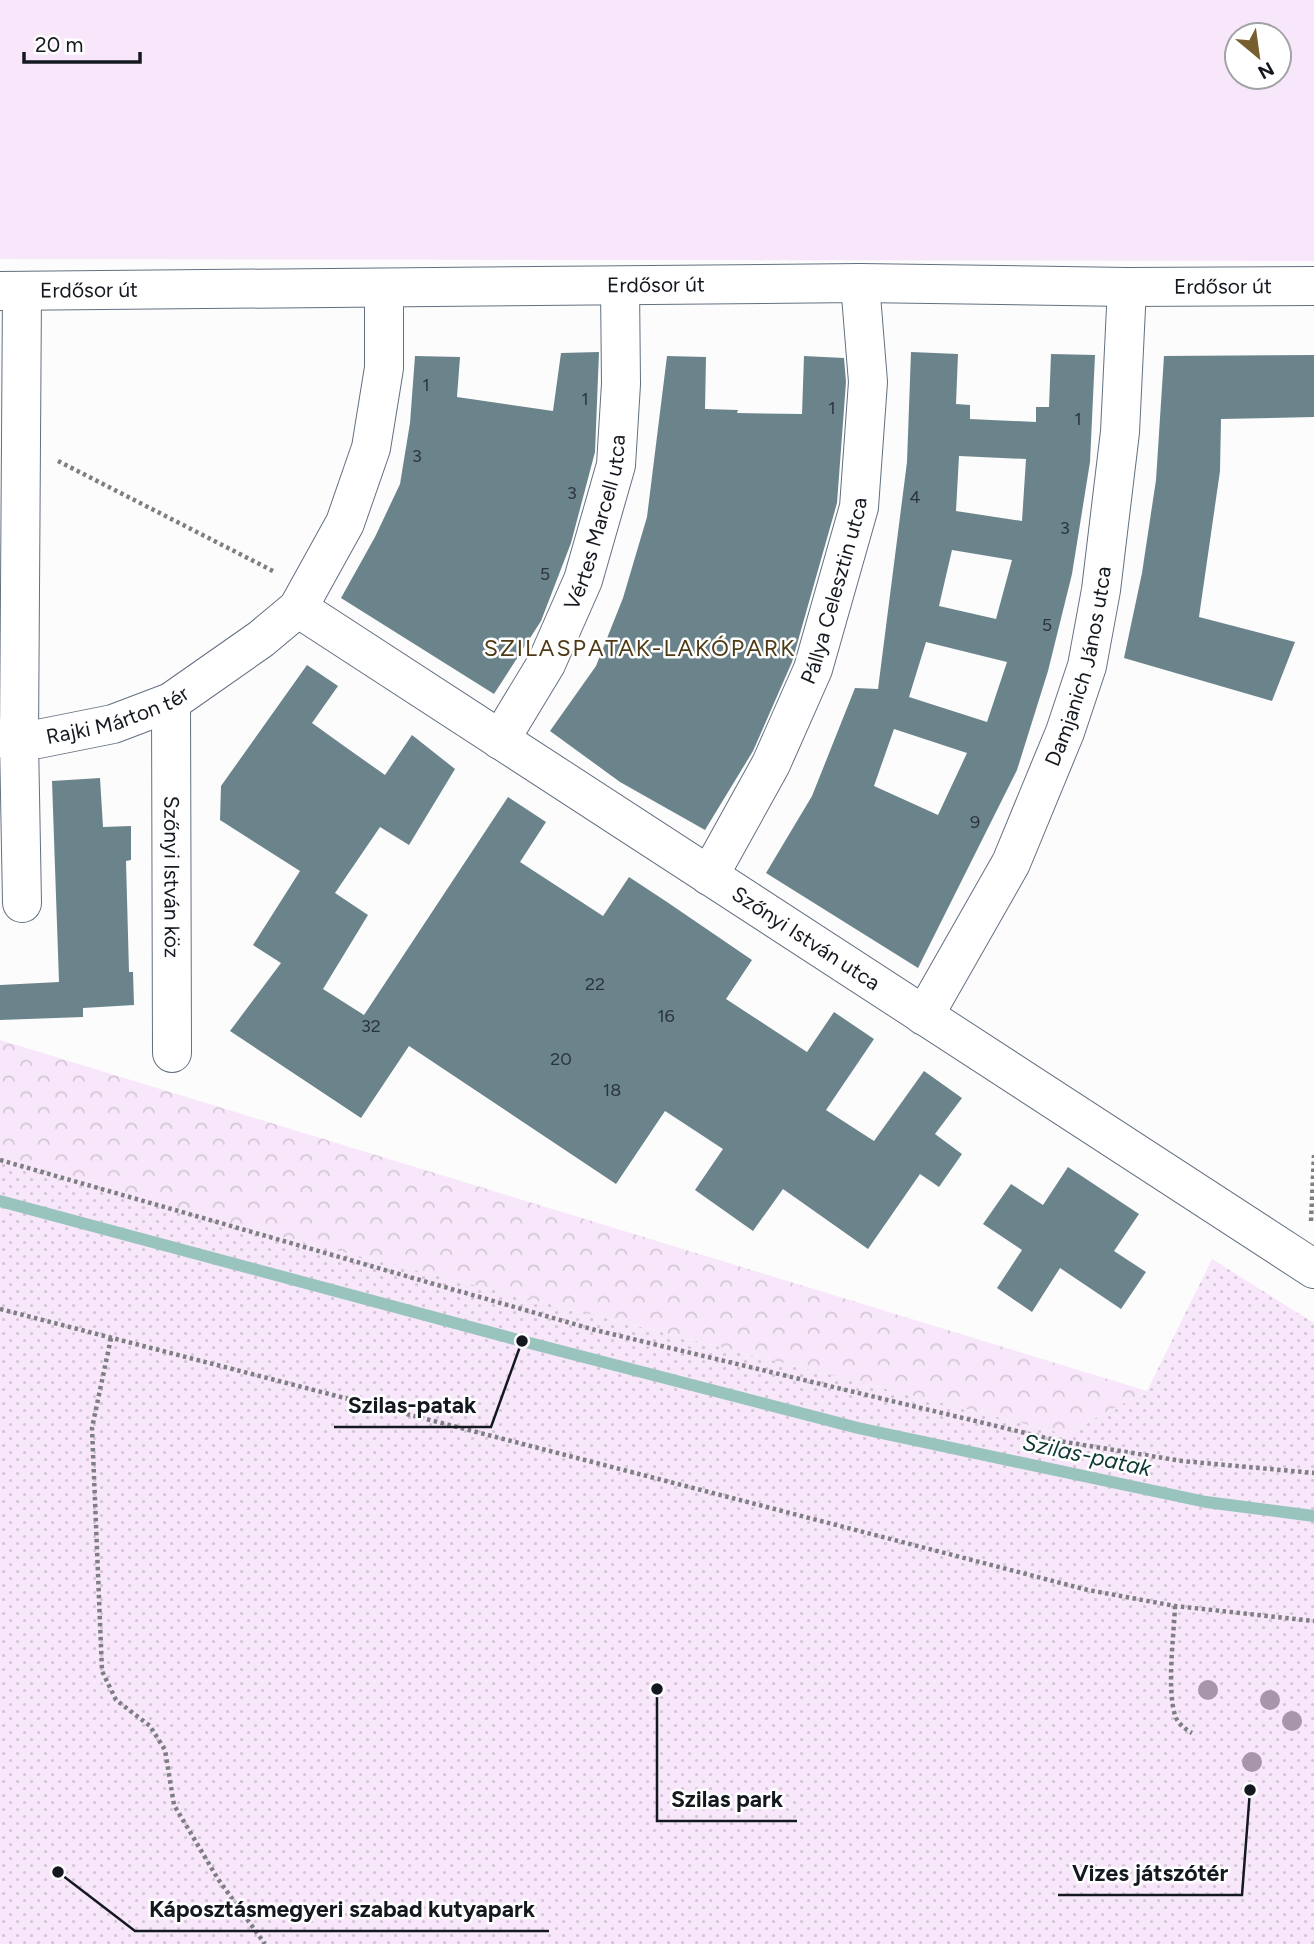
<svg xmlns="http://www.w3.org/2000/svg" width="1314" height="1944" font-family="Figtree,sans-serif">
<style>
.grass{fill:url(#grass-dots)}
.forest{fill:url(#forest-crowns)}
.garden{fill:#f8e7fa;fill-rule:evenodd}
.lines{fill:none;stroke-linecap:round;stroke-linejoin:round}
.stream{stroke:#99c4bd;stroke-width:12}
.building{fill:#6b848b;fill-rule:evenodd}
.minor-casing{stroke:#637081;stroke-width:40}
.path{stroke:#7d7f83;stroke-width:4.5;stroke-dasharray:3.5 3.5;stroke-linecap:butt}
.minor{stroke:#fff;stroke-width:38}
.tree{fill:#a895ab}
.labels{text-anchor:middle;stroke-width:5;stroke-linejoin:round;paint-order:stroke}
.number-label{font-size:18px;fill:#2a343b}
.street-label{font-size:21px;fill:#141920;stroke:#fff}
.neighbourhood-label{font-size:23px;letter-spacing:2px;fill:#4e3b15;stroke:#fff}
.water-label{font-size:23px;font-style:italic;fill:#0e3833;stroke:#fff}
.leader{fill:none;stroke:#141920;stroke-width:2.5}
.callout-dot{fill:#141920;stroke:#fff;stroke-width:2.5}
.callout-label{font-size:23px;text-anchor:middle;font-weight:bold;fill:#141920;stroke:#fff;stroke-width:5;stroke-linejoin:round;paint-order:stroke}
</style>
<defs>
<pattern id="grass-dots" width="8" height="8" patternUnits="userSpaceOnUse" patternTransform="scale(1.75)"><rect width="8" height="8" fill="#f8e7fa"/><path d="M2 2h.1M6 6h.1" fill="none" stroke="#d4c6d6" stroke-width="1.8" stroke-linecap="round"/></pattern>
<pattern id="forest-crowns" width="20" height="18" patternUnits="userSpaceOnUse" patternTransform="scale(1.75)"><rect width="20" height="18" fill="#f8e7fa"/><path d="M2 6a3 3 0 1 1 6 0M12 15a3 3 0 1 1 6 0" fill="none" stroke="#d4c6d6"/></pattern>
</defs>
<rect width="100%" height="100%" fill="#fcfcfc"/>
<path class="grass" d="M 0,1162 L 165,1207 L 1065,1434 L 1147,1391 L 1212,1259 L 1314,1323 L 1314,1944 L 0,1944 Z"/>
<path class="forest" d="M 0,1040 L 1147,1391 L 1065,1434 L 165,1207 L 0,1162 Z"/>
<path class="garden" d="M 0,0 L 1314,0 L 1314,261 L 0,259 ZM 1237,35 L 1279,35 L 1279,77 L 1237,77 Z"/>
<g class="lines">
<path class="stream" d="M 0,1201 L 522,1341 L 858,1428 L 1206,1502 L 1314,1516"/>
</g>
<path class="building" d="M 599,352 L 595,452 L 571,543 L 541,621 L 494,694 L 341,598 L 375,537 L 400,484 L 410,423 L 415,356 L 460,357 L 457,397 L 553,411 L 561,353 Z
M 911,352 L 958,354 L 956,404 L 970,405 L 970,419 L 1036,422 L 1036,407 L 1049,407 L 1051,354 L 1095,355 L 1090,462 L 1072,574 L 1048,671 L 1017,770 L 918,968 L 766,873 L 812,796 L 855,688 L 878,689 L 907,462 ZM 959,456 L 1026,459 L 1022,521 L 956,511 ZM 952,550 L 1012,560 L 996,619 L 939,606 ZM 926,642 L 1007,662 L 987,722 L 909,697 ZM 894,729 L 967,753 L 938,815 L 874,786 Z
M 1314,355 L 1314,417 L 1221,419 L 1220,471 L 1199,617 L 1295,642 L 1272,701 L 1124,658 L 1142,573 L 1156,480 L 1164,356 Z
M 667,356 L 706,357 L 705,409 L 738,410 L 737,413 L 802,414 L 804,356 L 844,358 L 846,382 L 837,503 L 792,662 L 753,751 L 705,830 L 620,782 L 550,731 L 596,666 L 623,598 L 647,517 Z
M 307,665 L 338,686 L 312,723 L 344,746 L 385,775 L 412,735 L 455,769 L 409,845 L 380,827 L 335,893 L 368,915 L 323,989 L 364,1015 L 508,797 L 546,822 L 520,862 L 603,916 L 629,877 L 667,902 L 752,960 L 726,999 L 807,1052 L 834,1012 L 874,1039 L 826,1110 L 874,1141 L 924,1071 L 962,1098 L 935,1134 L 962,1154 L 939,1187 L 920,1174 L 868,1249 L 783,1189 L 753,1231 L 695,1190 L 723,1149 L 665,1111 L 616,1184 L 409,1046 L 361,1118 L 230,1031 L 281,963 L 253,945 L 300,871 L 220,820 L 221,786 Z
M 100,778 L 103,827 L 131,826 L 131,860 L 126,861 L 129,972 L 133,972 L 134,1005 L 83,1008 L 83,1017 L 0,1020 L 0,985 L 59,982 L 52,781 Z
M 1068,1167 L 1139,1214 L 1114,1251 L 1146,1272 L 1121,1309 L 1060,1268 L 1032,1312 L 997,1288 L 1022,1250 L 983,1224 L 1011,1184 L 1043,1205 Z"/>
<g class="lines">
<g class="minor-casing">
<g id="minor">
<path id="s1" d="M 0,291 L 860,283 L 1127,287 L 1314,286"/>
<path d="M 22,291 L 19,740 L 22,903"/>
<path id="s2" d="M 298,608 L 1314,1269"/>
<path id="s3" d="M 171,702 L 172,1053"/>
<path id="s4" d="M 0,738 L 38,739 L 113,724 L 171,702 L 261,639 L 298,608 L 345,523 L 371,448 L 384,368 L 384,288"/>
<path id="s5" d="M 500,740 L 546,664 L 583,580 L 616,465 L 621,384 L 620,286"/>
<path id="s6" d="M 709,876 L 771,764 L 813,669 L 859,507 L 868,382 L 860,283"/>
<path id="s7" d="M 924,1016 L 1011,863 L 1065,732 L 1087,666 L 1101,590 L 1120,432 L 1127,287"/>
</g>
</g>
<path class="path" d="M 58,461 L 275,572
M 0,1160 L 595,1330 L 1059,1441 L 1182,1461 L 1314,1473
M 1311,1221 L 1314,1155
M 0,1309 L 1088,1590 L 1175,1606 L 1314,1621
M 111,1338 L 92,1428 L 102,1671 L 116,1700 L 150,1726 L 165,1750 L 174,1805 L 218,1879 L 265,1944
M 1175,1606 C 1174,1635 1166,1692 1176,1718 C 1180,1725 1185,1729 1192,1733"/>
<use href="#minor" class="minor"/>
</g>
<g class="tree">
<circle cx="1208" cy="1690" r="10"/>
<circle cx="1270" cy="1700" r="10"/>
<circle cx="1292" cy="1721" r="10"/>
<circle cx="1252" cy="1762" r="10"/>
</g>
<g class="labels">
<g class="number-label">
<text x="426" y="391">1</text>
<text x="585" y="405">1</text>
<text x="832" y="414">1</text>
<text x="1078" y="425">1</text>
<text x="417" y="462">3</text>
<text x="572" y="499">3</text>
<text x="915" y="503">4</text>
<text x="1065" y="534">3</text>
<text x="545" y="580">5</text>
<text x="1047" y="631">5</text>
<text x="975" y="828">9</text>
<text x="595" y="990">22</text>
<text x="666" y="1022">16</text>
<text x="371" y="1032">32</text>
<text x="561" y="1065">20</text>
<text x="612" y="1096">18</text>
</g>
<g class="street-label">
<text dy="7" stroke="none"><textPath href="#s1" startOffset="656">Erdősor út</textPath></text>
<text dy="7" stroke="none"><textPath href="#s1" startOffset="1223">Erdősor út</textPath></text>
<text dy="7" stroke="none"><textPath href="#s1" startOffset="89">Erdősor út</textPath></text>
<text dy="7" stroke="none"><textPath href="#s5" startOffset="240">Vértes Marcell utca</textPath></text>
<text dy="7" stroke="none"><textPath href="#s6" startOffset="313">Pállya Celesztin utca</textPath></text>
<text dy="7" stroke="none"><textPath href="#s7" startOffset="385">Damjanich János utca</textPath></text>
<text dy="7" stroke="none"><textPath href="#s4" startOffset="121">Rajki Márton tér</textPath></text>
<text dy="7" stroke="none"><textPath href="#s3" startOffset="175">Szőnyi István köz</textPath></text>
<text dy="7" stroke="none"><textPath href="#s2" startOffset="606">Szőnyi István utca</textPath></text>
</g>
<g class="neighbourhood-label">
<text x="640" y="656">SZILASPATAK-LAKÓPARK</text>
</g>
<g class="water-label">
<text transform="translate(1087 1455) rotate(12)" y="8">Szilas-patak</text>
</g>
</g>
<path class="leader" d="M522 1341L491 1427H334M657 1689L657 1821H797M1250 1790L1242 1895H1058M58 1872L135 1931H549"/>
<g class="callout-dot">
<circle cx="522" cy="1341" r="7"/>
<circle cx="657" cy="1689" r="7"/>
<circle cx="1250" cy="1790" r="7"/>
<circle cx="58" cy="1872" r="7"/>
</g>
<g class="callout-label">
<text x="412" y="1413">Szilas-patak</text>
<text x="727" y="1807">Szilas park</text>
<text x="1150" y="1881">Vizes játszótér</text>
<text x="342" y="1917">Káposztásmegyeri szabad kutyapark</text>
</g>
<g transform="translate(1258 56) rotate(151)"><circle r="33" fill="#ffffff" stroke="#a1a3a6" stroke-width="2"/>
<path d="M0-5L12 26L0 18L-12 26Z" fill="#765e2f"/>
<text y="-10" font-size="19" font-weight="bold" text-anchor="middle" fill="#141920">N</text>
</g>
<path d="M24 52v10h116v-10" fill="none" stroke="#141920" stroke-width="3.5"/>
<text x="35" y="52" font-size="21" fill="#141920" stroke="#ffffff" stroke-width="5" paint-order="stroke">20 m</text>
</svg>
